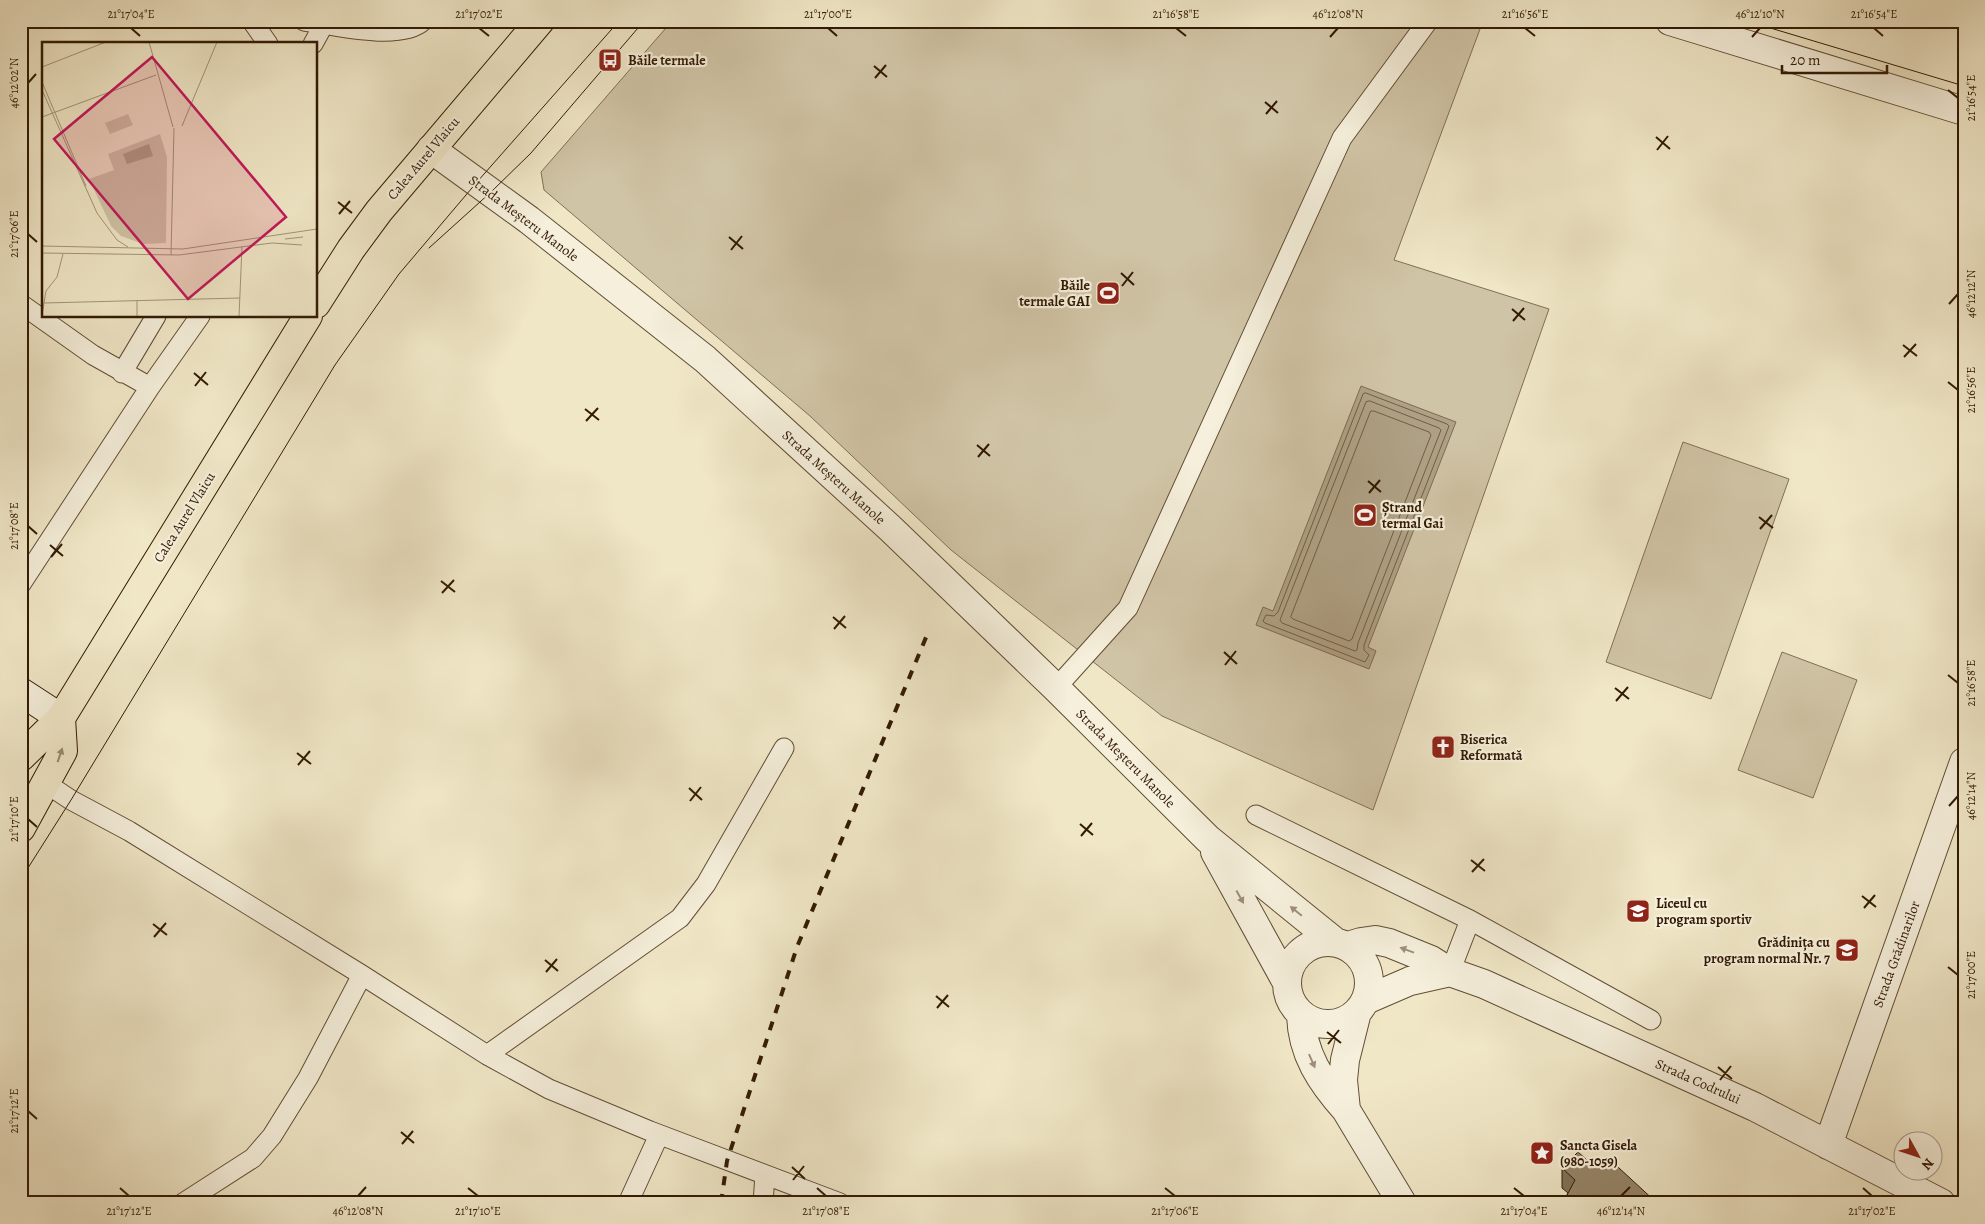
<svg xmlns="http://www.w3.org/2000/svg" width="1985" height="1224" font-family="Alegreya,serif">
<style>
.green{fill:#d0c4a6;stroke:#816f55}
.water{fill:#afa185;stroke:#7d6b51}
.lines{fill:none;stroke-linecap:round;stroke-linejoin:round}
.shore{stroke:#705e44;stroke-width:1}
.lane-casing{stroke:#624d35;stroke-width:21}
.street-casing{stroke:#624d35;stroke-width:30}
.secondary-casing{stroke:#321a04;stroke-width:30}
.primary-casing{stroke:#321a04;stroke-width:30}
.lane{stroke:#f5efdb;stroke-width:19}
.street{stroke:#f5efdb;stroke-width:28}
.secondary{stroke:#f5efdb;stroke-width:28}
.primary{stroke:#f0e7c7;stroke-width:28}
.tram{stroke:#321a04;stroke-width:1}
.rail{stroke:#321a04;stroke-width:4;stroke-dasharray:9 9;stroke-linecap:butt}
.wall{fill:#80725a;stroke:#321a04}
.building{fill:#958569;stroke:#321a04}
.oneway{fill:#9a8b6f}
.oneway2{fill:#9d8f7a}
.ticks{fill:none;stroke:#321a04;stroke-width:2}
.labels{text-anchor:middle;stroke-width:4.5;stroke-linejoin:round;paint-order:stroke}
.poi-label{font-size:14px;font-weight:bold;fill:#321a04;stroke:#f5efdb;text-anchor:start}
.street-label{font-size:14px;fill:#321a04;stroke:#f5efdb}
.inset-road{fill:none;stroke:#a49579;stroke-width:1}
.view{fill:#c2185b;fill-opacity:0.15;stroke:#c2185b;stroke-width:2.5}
.inset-edge{fill:none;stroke:#321a04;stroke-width:2.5}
.neatline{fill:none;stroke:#321a04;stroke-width:2}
.ticks-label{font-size:12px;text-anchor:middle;fill:#321a04}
</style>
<rect width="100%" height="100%" fill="#f0e7c7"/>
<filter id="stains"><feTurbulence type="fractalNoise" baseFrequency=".004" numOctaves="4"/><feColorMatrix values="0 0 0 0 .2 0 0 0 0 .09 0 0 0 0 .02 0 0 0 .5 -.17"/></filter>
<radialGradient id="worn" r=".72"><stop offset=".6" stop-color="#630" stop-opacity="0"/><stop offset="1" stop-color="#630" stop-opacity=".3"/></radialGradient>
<path class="green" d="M 672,21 L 1483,21 L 1394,260 L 1549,309 L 1373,810 L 1162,716 L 951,550 L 810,416 L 544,190 L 541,172 Z
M 1683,442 L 1789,479 L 1711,699 L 1606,662 Z
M 1782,652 L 1857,680 L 1813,798 L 1738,770 Z"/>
<path class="water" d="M 1361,386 L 1456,422 L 1368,647 L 1376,651 L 1369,669 L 1256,625 L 1263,607 L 1273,611 Z"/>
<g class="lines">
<path class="shore" d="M 1366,393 L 1447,424 L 1449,426 L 1364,645 L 1364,650 L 1369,655 L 1365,662 L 1265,623 L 1263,621 L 1266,615 L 1274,616 L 1278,612 L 1363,394 Z
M 1370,401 L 1439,428 L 1441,430 L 1358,643 L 1357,650 L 1355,651 L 1282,623 L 1280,620 L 1366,402 Z
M 1371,411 L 1374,411 L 1429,432 L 1431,435 L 1352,639 L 1349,641 L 1293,619 L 1291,617 Z"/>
<g class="lane-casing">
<path id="lane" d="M 252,21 L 268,44
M 304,21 C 333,25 401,42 423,21
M 313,44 L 324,24
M 21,304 L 93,355 L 150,387
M 122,373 L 156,316
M 21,584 L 150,387 L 200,316
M 1056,688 L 1128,608 L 1342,138 L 1428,21
M 47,784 L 71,800 L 129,831 L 362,975 L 487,1055 L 549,1089 L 650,1131 L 840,1203
M 1256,815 L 1470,920 L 1651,1020
M 1450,972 L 1470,920
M 487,1055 L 680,918 L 706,884 L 784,748
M 183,1203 L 253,1158 L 272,1136 L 308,1078 L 362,975
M 628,1203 L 659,1135
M 763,1203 L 765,1175"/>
</g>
<g class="street-casing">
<path id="street" d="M 1670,21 L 1964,111
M 431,149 L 529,220 L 705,359 L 891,529 L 1056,688 L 1208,839 L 1334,941
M 1215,852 L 1286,981
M1287 983a41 41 0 1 1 82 0a41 41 0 1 1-82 0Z
M 1348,946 L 1361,942 L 1375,940 L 1389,943 L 1431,960 L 1450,972 L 1484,984 L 1755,1107 L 1941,1203
M 1366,1000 L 1410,981 L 1450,972
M 1357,1012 L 1345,1060 L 1343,1080 L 1346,1110 L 1402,1203
M 1301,1015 C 1302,1054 1321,1082 1346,1110
M 1828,1145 L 1964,762"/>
</g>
<g class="secondary-casing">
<path id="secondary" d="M 21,692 L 61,718"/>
</g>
<g class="primary-casing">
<path id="primary" d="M 316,304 L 351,249 L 379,211 L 540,21
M 21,757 L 61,718 L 308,316
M 21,828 L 63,751 L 61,718"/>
</g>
<use href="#lane" class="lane"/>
<use href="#street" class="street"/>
<use href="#secondary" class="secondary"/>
<use href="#primary" class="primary"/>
<path class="tram" d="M 1747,21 L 1964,86
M 429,248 L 491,192 L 531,153 L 644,21
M 21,879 L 71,800 L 335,365 L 399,274 L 477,182 L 619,21"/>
<path class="rail" d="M 721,1203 L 727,1161 L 797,947 L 927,635"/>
</g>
<path class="wall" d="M 1595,1167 L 1657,1203 L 1567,1203 L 1567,1195 L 1568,1193 L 1562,1188 L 1562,1168 Z"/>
<path class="building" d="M 1578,1152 L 1595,1167 L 1606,1156 L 1657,1203 L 1575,1203 L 1567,1195 L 1575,1180 L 1562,1168 Z"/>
<defs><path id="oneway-solid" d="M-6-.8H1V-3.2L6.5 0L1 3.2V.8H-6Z" transform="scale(1.25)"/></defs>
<use class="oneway" href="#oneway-solid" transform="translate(60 755) rotate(-71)"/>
<g class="oneway2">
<use href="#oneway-solid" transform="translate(1240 897) rotate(61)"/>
<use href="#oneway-solid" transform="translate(1296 911) rotate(-141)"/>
<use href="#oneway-solid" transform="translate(1407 950) rotate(-160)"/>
<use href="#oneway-solid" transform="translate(1312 1061) rotate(66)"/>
</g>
<path class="ticks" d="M 131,28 L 140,36M 479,28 L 489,36M 828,28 L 837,36M 1176,28 L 1186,36M 1525,28 L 1535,36M 1874,28 L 1883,36M 1330,37 L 1338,28M 1752,37 L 1760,28M 874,66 L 887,77M 875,78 L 886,65M 28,83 L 36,74M 1948,90 L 1958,98M 1265,102 L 1278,113M 1266,114 L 1277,101M 1656,137 L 1670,149M 1657,150 L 1668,136M 338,202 L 352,213M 339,214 L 350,201M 28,234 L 37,242M 729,237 L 743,249M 731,250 L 742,236M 1121,273 L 1134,285M 1122,286 L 1133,272M 1949,304 L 1958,294M 1512,309 L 1525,320M 1513,321 L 1524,308M 1903,345 L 1917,356M 1904,357 L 1916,344M 194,373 L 208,385M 1948,382 L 1958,390M 195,386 L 206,372M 585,409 L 599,420M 586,421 L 598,408M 977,445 L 990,456M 978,457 L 989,444M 1368,481 L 1381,492M 1369,493 L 1380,480M 1759,517 L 1773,528M 28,526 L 37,534M 1760,529 L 1772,515M 50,545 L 63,556M 51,557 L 62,544M 441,581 L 455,592M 442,593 L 454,580M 833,617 L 846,628M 834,629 L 845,616M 1224,652 L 1237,664M 1225,665 L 1236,651M 1948,675 L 1958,683M 1615,688 L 1629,699M 1616,701 L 1628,687M 297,753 L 311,764M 298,765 L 310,751M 689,788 L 702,800M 690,801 L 701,787M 1949,806 L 1958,796M 28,819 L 37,827M 1080,824 L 1093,835M 1081,836 L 1092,823M 1471,860 L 1485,871M 1472,872 L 1484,859M 1862,896 L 1876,907M 1864,908 L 1875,895M 153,924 L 167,935M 154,937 L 166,923M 545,960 L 558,971M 1948,967 L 1958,975M 546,972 L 557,959M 936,996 L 949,1007M 937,1008 L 948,995M 1327,1032 L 1341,1043M 1328,1044 L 1339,1030M 1718,1067 L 1732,1079M 1720,1080 L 1731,1066M 28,1111 L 37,1119M 401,1132 L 414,1143M 402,1144 L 413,1131M 792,1167 L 805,1179M 793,1180 L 804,1166M 120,1188 L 129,1196M 468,1188 L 478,1196M 817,1188 L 826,1196M 1165,1188 L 1175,1196M 1514,1188 L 1524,1196M 1863,1188 L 1872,1196M 358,1196 L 366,1187M 1621,1196 L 1630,1187"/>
<defs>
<g id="bus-square" transform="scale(1.25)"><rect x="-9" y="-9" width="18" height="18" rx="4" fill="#8f2418" stroke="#f5efdb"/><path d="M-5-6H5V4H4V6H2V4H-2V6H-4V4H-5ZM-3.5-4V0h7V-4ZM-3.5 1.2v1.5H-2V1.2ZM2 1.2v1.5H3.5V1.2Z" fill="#fff"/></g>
<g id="stadium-square" transform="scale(1.25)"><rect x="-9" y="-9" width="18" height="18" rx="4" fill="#8f2418" stroke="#f5efdb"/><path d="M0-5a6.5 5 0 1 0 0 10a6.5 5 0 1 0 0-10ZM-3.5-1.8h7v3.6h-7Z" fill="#fff"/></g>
<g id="church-square" transform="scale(1.25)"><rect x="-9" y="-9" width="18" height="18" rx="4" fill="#8f2418" stroke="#f5efdb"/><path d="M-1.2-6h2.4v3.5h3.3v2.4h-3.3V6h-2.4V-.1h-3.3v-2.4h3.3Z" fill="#fff"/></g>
<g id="school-square" transform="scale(1.25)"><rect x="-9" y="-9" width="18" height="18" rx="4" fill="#8f2418" stroke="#f5efdb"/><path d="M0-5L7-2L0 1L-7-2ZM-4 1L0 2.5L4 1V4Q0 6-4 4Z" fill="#fff"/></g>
<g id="sight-square" transform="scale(1.25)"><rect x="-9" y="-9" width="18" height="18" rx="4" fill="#8f2418" stroke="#f5efdb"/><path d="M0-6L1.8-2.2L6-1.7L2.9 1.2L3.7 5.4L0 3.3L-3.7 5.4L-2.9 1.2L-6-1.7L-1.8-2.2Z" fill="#fff"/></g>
</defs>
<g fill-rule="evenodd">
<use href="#bus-square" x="610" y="60"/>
<use href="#stadium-square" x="1108" y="293"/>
<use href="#stadium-square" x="1365" y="515"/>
<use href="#church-square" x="1443" y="747"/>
<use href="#school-square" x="1638" y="911"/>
<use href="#school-square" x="1847" y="950"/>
<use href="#sight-square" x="1542" y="1153"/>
</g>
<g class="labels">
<g class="poi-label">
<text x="628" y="65">Băile termale</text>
<text x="1090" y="290" text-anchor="end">Băile<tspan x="1090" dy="16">termale GAI</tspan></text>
<text x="1382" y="512">Ștrand<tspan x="1382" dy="16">termal Gai</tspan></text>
<text x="1460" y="744">Biserica<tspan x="1460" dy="16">Reformată</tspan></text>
<text x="1656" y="908">Liceul cu<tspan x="1656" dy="16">program sportiv</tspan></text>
<text x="1830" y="947" text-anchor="end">Grădinița cu<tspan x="1830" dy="16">program normal Nr. 7</tspan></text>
<text x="1560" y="1150">Sancta Gisela<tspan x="1560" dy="16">(980-1059)</tspan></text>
</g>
<g class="street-label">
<text transform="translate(423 158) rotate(-50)" y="5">Calea Aurel Vlaicu</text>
<text transform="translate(524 218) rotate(37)" y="5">Strada Meșteru Manole</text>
<text transform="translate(834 477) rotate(42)" y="5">Strada Meșteru Manole</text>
<text transform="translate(184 517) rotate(-58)" y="5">Calea Aurel Vlaicu</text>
<text transform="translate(1126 758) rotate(45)" y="5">Strada Meșteru Manole</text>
<text transform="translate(1896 954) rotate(-70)" y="5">Strada Grădinarilor</text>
<text transform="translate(1698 1081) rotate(24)" y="5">Strada Codrului</text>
</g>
</g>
<g transform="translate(42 42)">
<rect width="275" height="275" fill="#f0e7c7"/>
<path d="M 86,72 L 91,83 L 68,92 L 63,81 ZM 118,92 L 125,115 L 124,201 L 101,202 L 79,194 L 69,184 L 47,137 L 72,128 L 66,112 Z" fill="#d0c4a6"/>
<path d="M 107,102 L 111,114 L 85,122 L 81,112 Z" fill="#afa185"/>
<path class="inset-road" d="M 107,0 L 131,85M 0,25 L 64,0M 0,40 L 44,144M 0,48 L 55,171 L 75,198 L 86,205M 0,75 L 114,33M 140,84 L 175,0M 243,197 L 261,195M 0,204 L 141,207 L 275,187M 0,211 L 137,213 L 230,201 L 260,203M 129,213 L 132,86M 95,258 L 95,275M 2,261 L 198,256M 0,273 L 4,249 L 15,235 L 21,212M 197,275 L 200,204"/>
<path class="view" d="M 110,15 L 244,175 L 146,257 L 12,97 Z"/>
<rect width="275" height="275" class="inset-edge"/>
</g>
<rect width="1985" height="1224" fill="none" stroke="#f0e7c7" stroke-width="55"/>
<g transform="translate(1918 1156) rotate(130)"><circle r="24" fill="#f5efdb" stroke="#a79a85"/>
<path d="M0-4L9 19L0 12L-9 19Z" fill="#8f2418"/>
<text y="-8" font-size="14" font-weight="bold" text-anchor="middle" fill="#321a04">N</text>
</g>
<path d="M1782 65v8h105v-8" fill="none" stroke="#321a04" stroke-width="2.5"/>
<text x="1790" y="65" font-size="15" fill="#321a04" stroke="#f5efdb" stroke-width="4" paint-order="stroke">20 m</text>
<rect x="28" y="28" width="1930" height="1168" class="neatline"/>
<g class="ticks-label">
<text x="131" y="18">21°17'04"E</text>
<text x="479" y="18">21°17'02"E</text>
<text x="828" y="18">21°17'00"E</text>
<text x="1176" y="18">21°16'58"E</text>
<text x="1338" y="18">46°12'08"N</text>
<text x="1525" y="18">21°16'56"E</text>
<text x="1760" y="18">46°12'10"N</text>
<text x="1874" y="18">21°16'54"E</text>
<text transform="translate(14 83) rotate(-90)" y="4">46°12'02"N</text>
<text transform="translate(1971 98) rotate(-90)" y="4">21°16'54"E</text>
<text transform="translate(14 234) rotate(-90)" y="4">21°17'06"E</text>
<text transform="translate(1971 294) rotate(-90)" y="4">46°12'12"N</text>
<text transform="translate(1971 390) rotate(-90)" y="4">21°16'56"E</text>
<text transform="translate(14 526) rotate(-90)" y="4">21°17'08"E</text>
<text transform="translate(1971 683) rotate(-90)" y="4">21°16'58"E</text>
<text transform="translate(1971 796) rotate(-90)" y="4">46°12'14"N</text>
<text transform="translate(14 819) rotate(-90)" y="4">21°17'10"E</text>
<text transform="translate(1971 975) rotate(-90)" y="4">21°17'00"E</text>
<text transform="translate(14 1111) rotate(-90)" y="4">21°17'12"E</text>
<text x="129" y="1215">21°17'12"E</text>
<text x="358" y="1215">46°12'08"N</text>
<text x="478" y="1215">21°17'10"E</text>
<text x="826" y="1215">21°17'08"E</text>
<text x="1175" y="1215">21°17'06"E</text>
<text x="1524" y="1215">21°17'04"E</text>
<text x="1621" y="1215">46°12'14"N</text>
<text x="1872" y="1215">21°17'02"E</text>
</g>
<rect width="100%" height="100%" filter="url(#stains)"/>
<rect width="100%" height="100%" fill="url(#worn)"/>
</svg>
